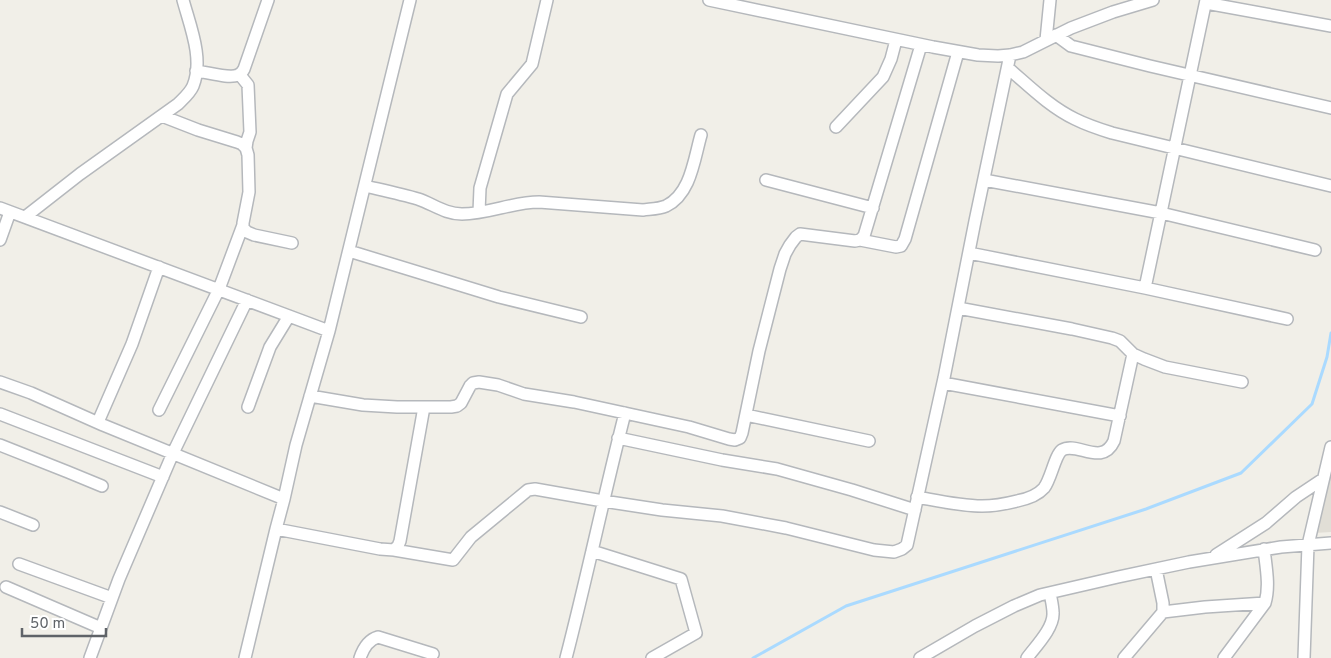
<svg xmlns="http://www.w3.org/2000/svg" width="1331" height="658" font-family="Overpass,sans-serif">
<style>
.education{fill:#e1ded6}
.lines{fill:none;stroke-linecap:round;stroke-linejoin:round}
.stream{stroke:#aadaff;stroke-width:3}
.minor-casing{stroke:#b5b8bc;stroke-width:14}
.minor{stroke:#fff;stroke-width:11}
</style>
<rect width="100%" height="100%" fill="#f1efe8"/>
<path class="education" d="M 1331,462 L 1331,532 L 1314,533 Z"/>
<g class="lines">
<path class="stream" d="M 753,658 L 846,606 L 1146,509 L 1241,473 L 1312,404 L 1327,357 L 1331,333"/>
<g class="minor-casing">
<path id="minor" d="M 709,0 L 933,47 L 978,55 L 998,56 L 1010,55 L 1023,52 L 1071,28 L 1113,12 L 1153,0
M 1206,3 L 1331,26
M 1056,35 L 1071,46 L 1150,66 L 1331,108
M 1046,40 L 1050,0
M 1008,68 C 1029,86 1050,107 1075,119 C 1087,125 1099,129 1112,133 L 1331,186
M 196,71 C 207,72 229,79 238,75 C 240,74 243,71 244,69 L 268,0
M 240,75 L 248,85 L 250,132 L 247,141 L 246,148
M 162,116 L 198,130 L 237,142 L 242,144 L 246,148 L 248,155 L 249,192 L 243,223 L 243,228 L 247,232 L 254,235 L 292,243
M 836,127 L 883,77 L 891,59 L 896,40
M 766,180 L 873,208
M 984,180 L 1161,213 L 1315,250
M 365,186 C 382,190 401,194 418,199 C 433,204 445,214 462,214 C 488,214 513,202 539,202 L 643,210 C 650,209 659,209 666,206 C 691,194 694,159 701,135
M 0,208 L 329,331
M 479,212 L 480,188 L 507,94 L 532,64 L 547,0
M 25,217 L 80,174 L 178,104 C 184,98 190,93 193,86 C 204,59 190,26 183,0
M 0,240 L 10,212
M 860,240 L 896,247 L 901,246 L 905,239 L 958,52
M 349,251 L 499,297 L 581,317
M 969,253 L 1145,288 L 1287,319
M 1145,288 L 1206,0
M 958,308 L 1072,329 L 1112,338 L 1120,341 L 1133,354 L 1144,359 L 1165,367 L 1242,382
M 0,382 L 31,393 L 103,425 L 284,499
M 943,383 L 1120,416
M 310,396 L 363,405 L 397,407 L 451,407 L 457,406 L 461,403 L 470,386 L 473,383 L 479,382 L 498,385 L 524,394 L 574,402 L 689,427 L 729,439 L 735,440 L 740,438 L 742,433 L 759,351 L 780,269 L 785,254 L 790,245 L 796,237 L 800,234 L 855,241 L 860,240 L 864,236 L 921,45
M 248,407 L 270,347 L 289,316
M 159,410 L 219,289 L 243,225
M 0,414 L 163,477
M 746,415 L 869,441
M 98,422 L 132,344 L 159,267
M 618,438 L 722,460 L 777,469 L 852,490 L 915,510
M 0,445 L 68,472 L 102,486
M 917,497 C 939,501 961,506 982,506 C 994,506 1005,504 1017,501 C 1027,499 1037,496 1044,488 C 1051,479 1055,455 1062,450 C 1077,441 1102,467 1114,441 L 1133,354
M 0,512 L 33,525
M 276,529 L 380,549 L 394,550 L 398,546 L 400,541 L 424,407
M 394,550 L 453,560 L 471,537 L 528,490 L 535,489 L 603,501 L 662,510 L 722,516 L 786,528 L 874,550 L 894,552 L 902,549 L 907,545 L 909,536 L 944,378 L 975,221 L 1010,55
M 592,551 L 681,579 L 696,633 L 652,658
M 1216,555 L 1266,523 L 1296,497 L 1323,479
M 19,564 L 112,598
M 6,587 L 101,628
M 1163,612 L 1205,607 L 1265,603
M 90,658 L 119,579 L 173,453 L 247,300
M 245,658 L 276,529 L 284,499 L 296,445 L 329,331 L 410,0
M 360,658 C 363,649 368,640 378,637 L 433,654
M 566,658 C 587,577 604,495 625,413
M 920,658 L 975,626 L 1014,606 L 1040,595 L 1118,577 L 1189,562 L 1281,547 L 1331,543
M 1027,658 C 1035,647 1054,628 1053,613 C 1053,606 1051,599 1050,593
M 1124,658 L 1163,612 L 1163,603 L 1156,569
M 1224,658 L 1265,603 C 1270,586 1266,567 1264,549
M 1304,658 L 1308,545 L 1331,447"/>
</g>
<use href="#minor" class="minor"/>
</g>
<path d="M22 628v8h84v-8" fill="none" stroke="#5f6368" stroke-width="2.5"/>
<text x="30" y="628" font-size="15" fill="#5f6368" stroke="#ffffff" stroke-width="4" paint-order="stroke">50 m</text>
</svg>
